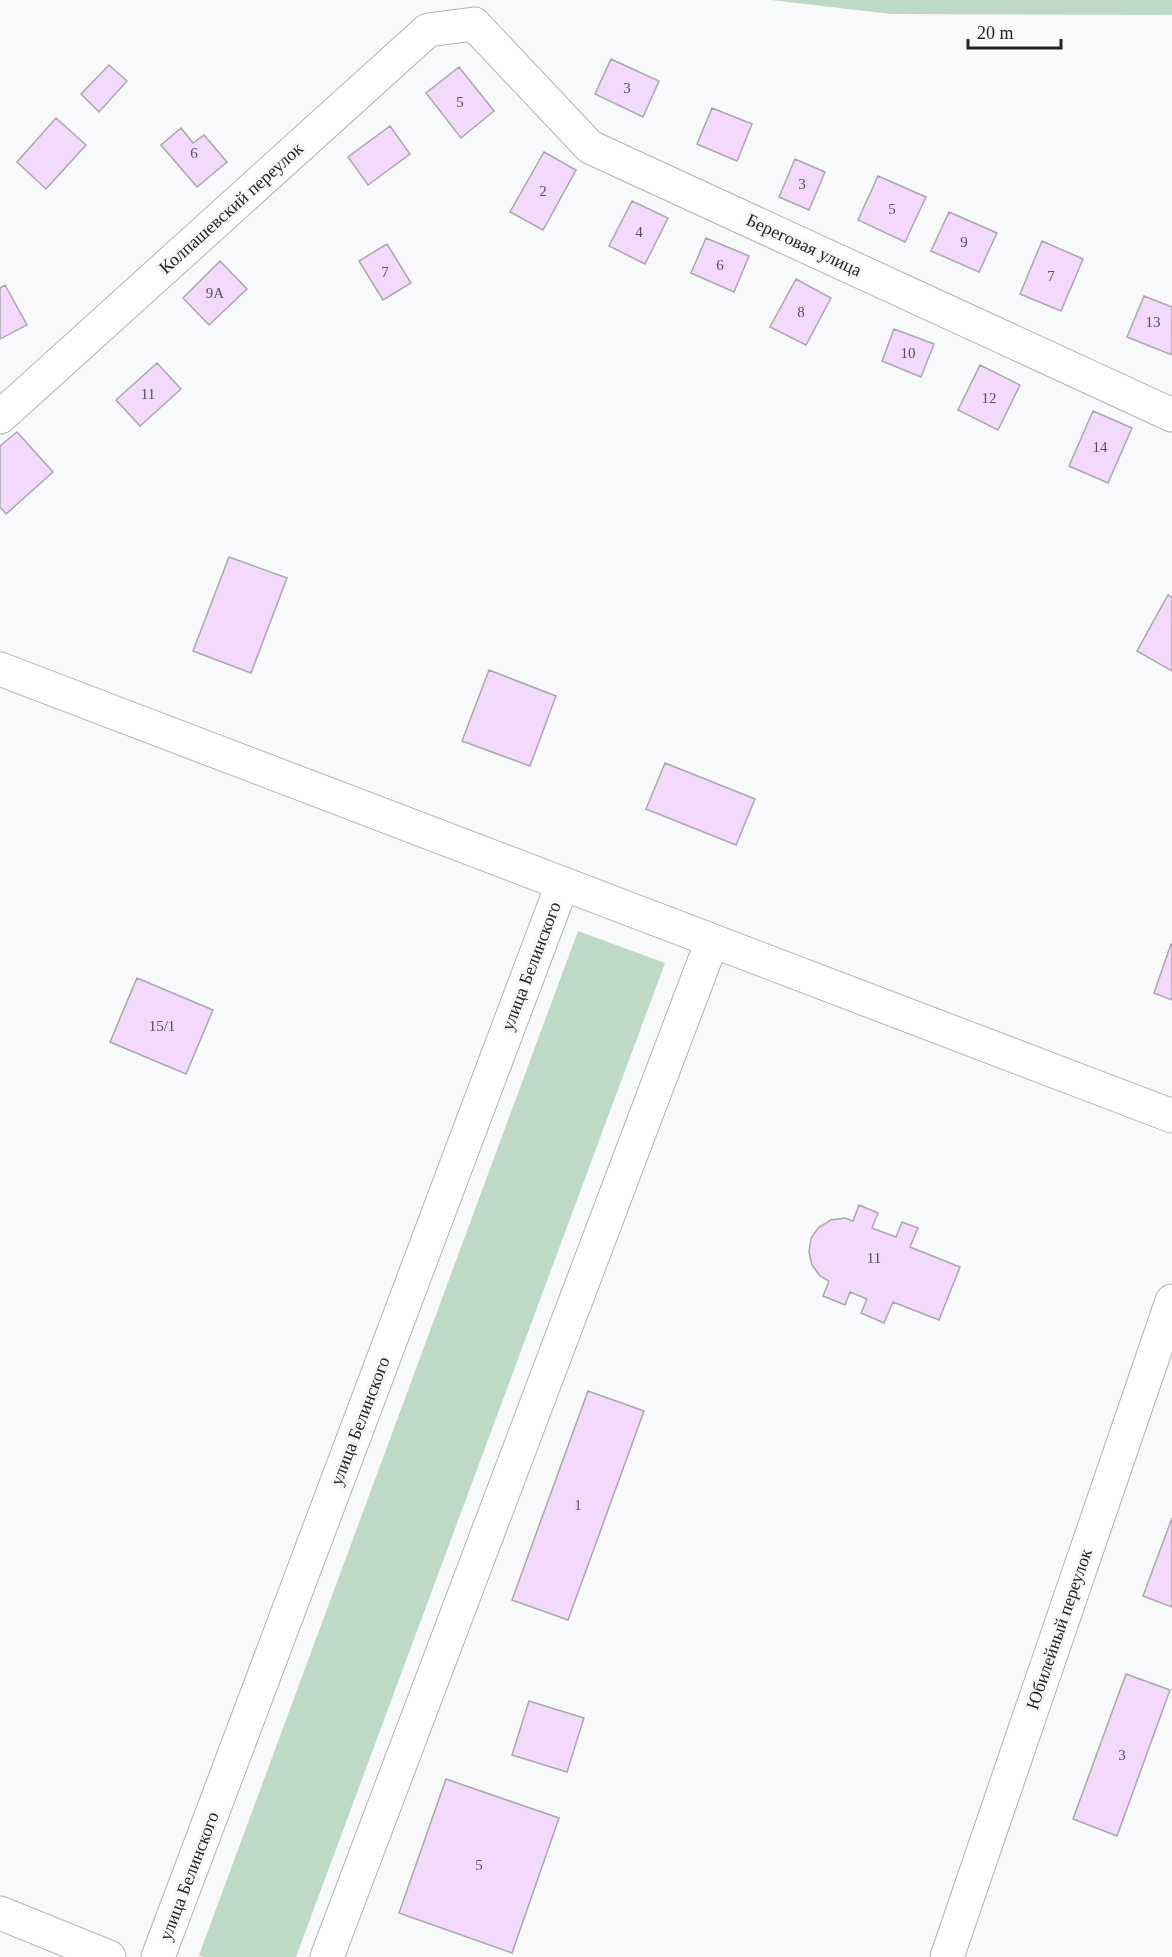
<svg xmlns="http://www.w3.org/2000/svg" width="1172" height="1957" font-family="Georgia,serif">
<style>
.green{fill:#bfd9c7}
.building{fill:#f3d9fb;stroke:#aaa8aa;stroke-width:1.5}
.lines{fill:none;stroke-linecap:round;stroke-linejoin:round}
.minor-casing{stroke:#b2b3b5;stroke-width:35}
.minor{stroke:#fff;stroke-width:33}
.labels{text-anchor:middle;stroke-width:6;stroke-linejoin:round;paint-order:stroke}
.number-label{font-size:15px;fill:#57515a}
.street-label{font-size:18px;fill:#232424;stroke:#f8f9fb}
</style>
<rect width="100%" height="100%" fill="#f8f9fb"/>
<path class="green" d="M 771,0 L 1172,0 L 1172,15 L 891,14 Z
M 578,931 L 665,963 L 296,1957 L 204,1957 L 199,1955 Z"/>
<path class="building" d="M 611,59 L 659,81 L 643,117 L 595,94 Z
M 109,65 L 127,81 L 99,112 L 81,94 Z
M 459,67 L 494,111 L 461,138 L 426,93 Z
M 712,108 L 752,124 L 737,161 L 697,144 Z
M 56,118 L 86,145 L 46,189 L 17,162 Z
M 390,126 L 410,154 L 368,185 L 348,157 Z
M 181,128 L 193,143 L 204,135 L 227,162 L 197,187 L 161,145 Z
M 544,152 L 576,170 L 543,230 L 510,212 Z
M 795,159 L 825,172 L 809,210 L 779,197 Z
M 878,176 L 926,197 L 905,242 L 858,220 Z
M 632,201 L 668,218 L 645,264 L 609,246 Z
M 949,212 L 997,233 L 979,272 L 931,251 Z
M 706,238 L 749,256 L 734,292 L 691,273 Z
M 1042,241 L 1083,259 L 1061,311 L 1020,294 Z
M 387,244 L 411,283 L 383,300 L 359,261 Z
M 220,261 L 247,289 L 209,325 L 183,298 Z
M 796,279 L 831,298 L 806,345 L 770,327 Z
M 5,285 L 27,325 L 0,339 L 0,288 Z
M 1144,296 L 1172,307 L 1172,355 L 1127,337 Z
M 894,329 L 934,344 L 921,377 L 882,361 Z
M 157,363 L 181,389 L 140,426 L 116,400 Z
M 980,365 L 1020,385 L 998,430 L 958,410 Z
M 1093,411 L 1132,428 L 1108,483 L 1069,466 Z
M 17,432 L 53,472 L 6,514 L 0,507 L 0,446 Z
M 229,557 L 287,578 L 251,673 L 193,651 Z
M 1168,595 L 1172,597 L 1172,671 L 1137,651 Z
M 489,670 L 556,696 L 530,766 L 462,741 Z
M 665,763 L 755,799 L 736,845 L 646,809 Z
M 1171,944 L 1172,945 L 1172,1000 L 1154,993 Z
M 137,978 L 213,1010 L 186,1074 L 110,1042 Z
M 859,1205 L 878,1213 L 872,1228 L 896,1237 L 902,1222 L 918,1228 L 910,1247 L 960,1267 L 939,1320 L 893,1302 L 884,1323 L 861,1313 L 867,1299 L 850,1292 L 845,1305 L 823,1296 L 829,1281 L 820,1276 L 812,1265 L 809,1252 L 811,1238 L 819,1227 L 831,1220 L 845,1218 L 853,1221 Z
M 588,1391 L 644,1411 L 568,1620 L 512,1600 Z
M 1172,1518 L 1172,1607 L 1143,1596 Z
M 1126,1674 L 1170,1690 L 1117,1836 L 1073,1819 Z
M 529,1701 L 584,1718 L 567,1772 L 512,1755 Z
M 446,1779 L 559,1818 L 512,1953 L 399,1913 Z"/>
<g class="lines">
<g class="minor-casing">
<path id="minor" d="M 0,417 L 428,30 L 474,24 L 590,147 L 1172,415
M 0,669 L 1172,1116
M 0,1913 L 109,1957
M 158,1957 L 562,885
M 327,1957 L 712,941
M 947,1957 L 1172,1301"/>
</g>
<use href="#minor" class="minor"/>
</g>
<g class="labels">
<g class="number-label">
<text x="627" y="93">3</text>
<text x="460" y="107">5</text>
<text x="194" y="158">6</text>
<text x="802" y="189">3</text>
<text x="543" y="196">2</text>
<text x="892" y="214">5</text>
<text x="639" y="237">4</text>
<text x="964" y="247">9</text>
<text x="720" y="270">6</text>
<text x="385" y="277">7</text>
<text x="1051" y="281">7</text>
<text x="215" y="298">9А</text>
<text x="801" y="317">8</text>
<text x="1153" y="327">13</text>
<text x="908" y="358">10</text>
<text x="148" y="399">11</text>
<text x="989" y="403">12</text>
<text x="1100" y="452">14</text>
<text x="162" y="1031">15/1</text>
<text x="874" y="1263">11</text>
<text x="578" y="1510">1</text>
<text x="1122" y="1760">3</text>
<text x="479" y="1870">5</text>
</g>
<g class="street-label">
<text transform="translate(231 208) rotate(-42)" y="6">Колпашевский переулок</text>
<text transform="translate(804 245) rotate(25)" y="6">Береговая улица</text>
<text transform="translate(531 966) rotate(-69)" y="6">улица Белинского</text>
<text transform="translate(360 1421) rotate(-69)" y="6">улица Белинского</text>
<text transform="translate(1059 1629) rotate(-71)" y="6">Юбилейный переулок</text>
<text transform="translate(189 1876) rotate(-69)" y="6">улица Белинского</text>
</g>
</g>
<path d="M968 39v9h93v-9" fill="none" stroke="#232424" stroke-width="3"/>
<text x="977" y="39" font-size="18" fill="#232424" stroke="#f8f9fb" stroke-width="4.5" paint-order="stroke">20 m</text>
</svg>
